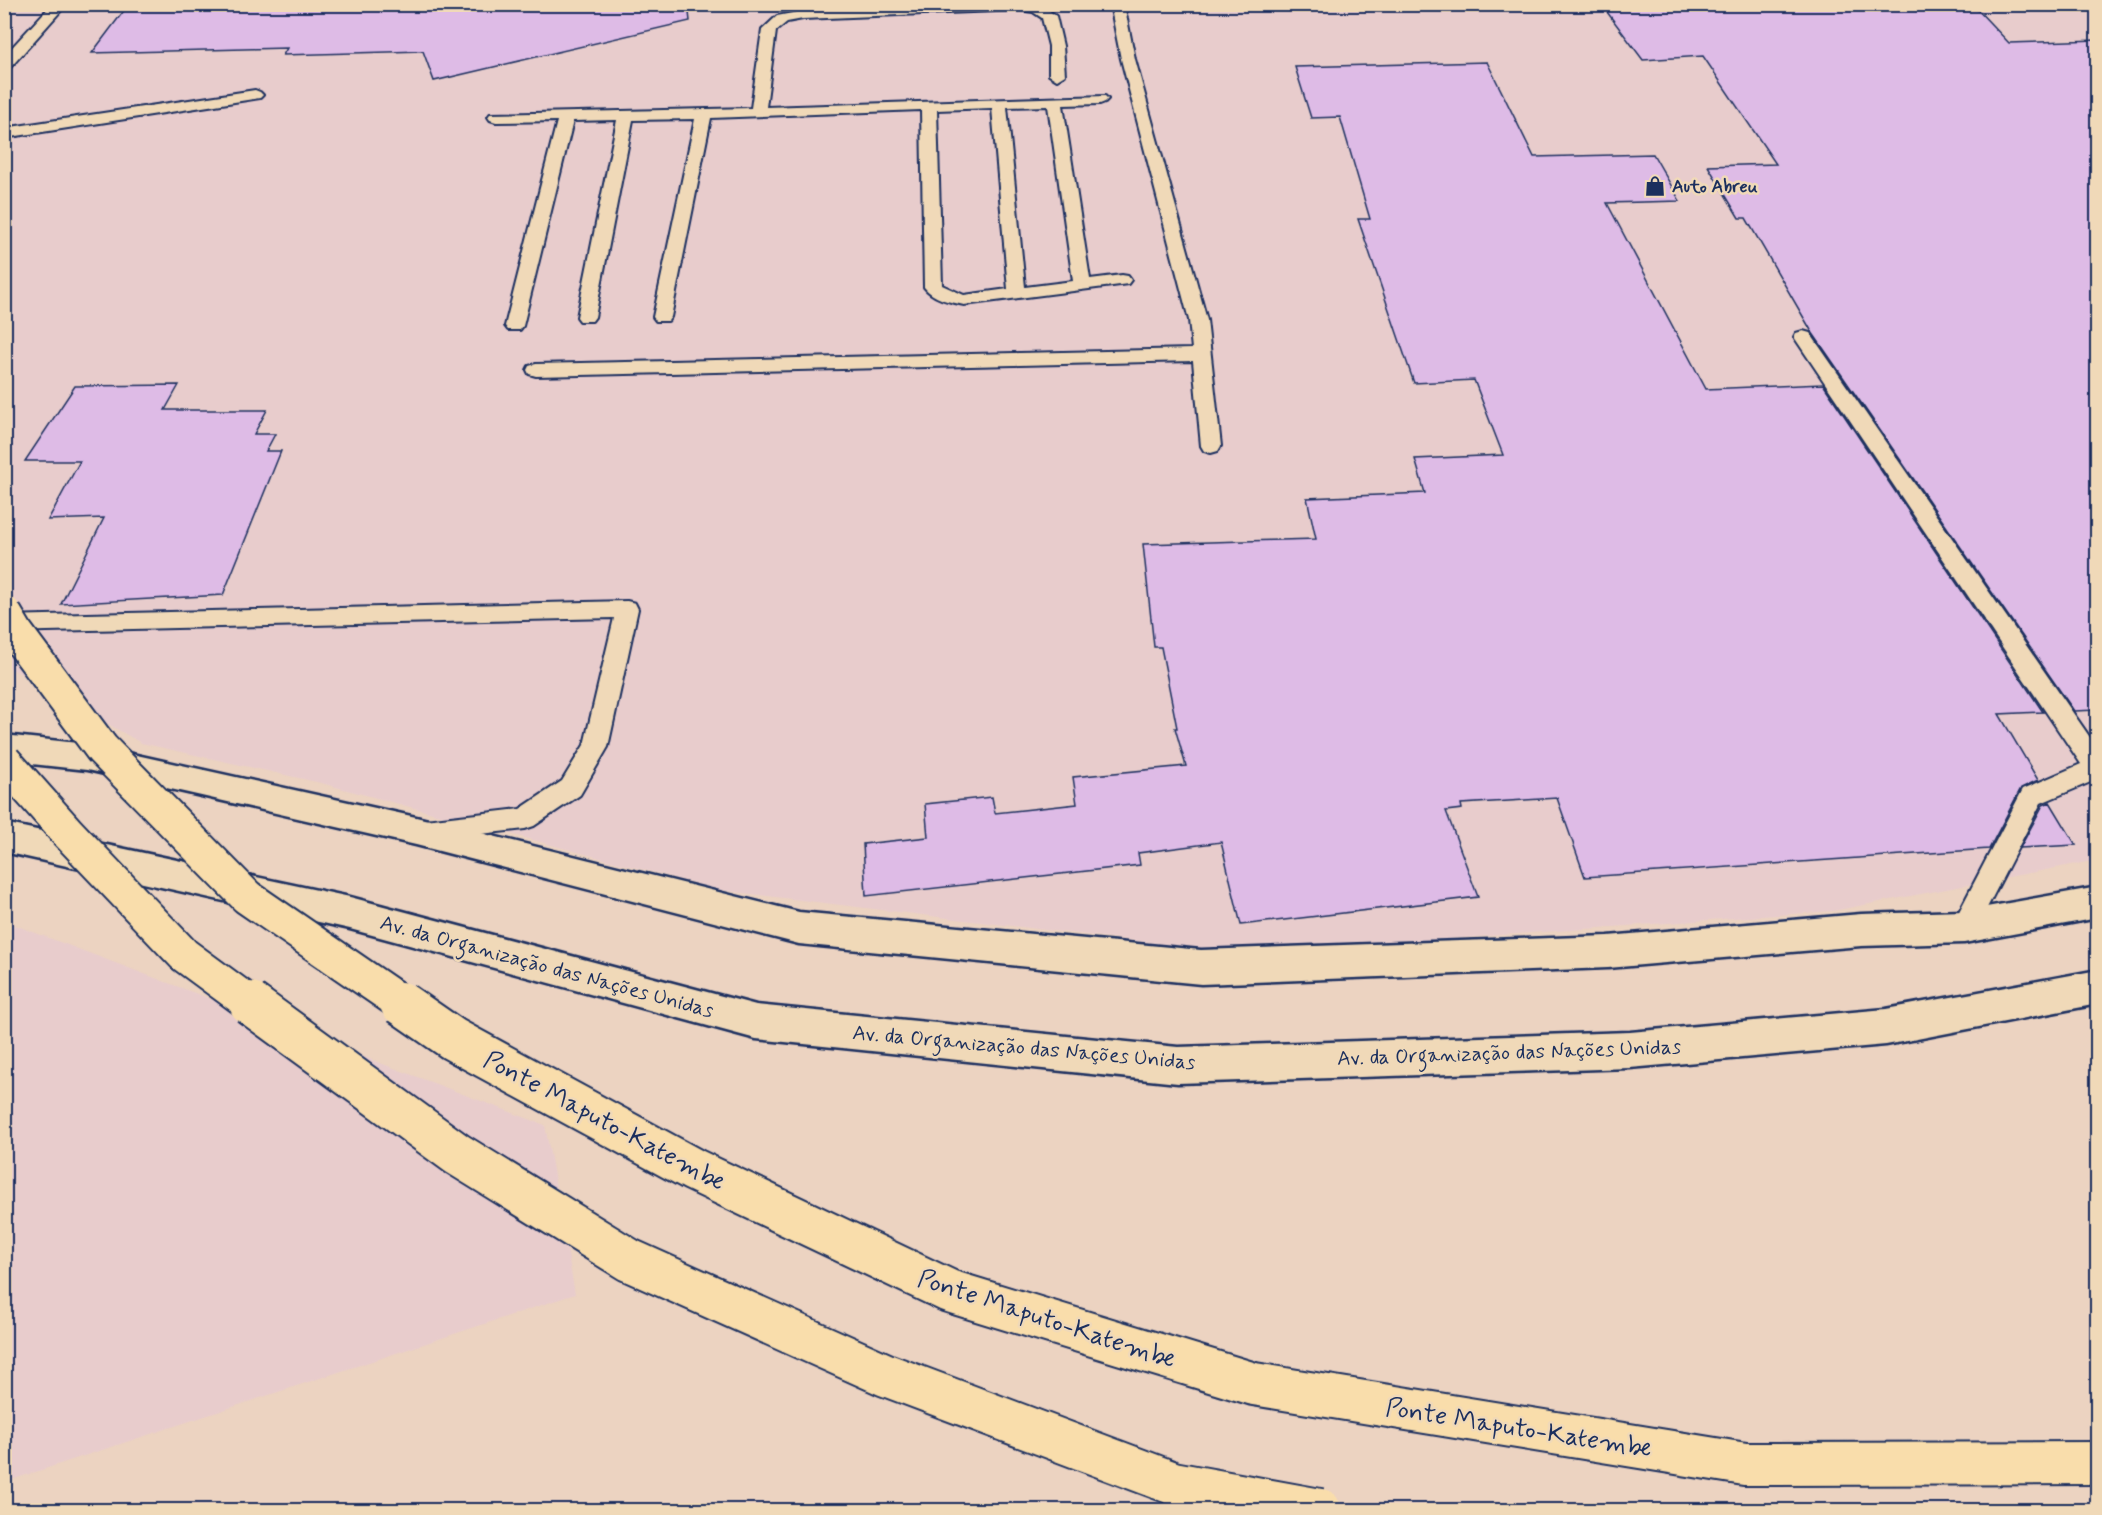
<svg xmlns="http://www.w3.org/2000/svg" width="2102" height="1515" font-family="Mynerve,sans-serif">
<style>
.built{fill:#e8cccc}
.building{fill:#debbe6;stroke:#1b2f5e;stroke-width:1.5}
.lines{fill:none;stroke-linecap:round;stroke-linejoin:round}
.service-casing{stroke:#1b2f5e;stroke-width:4}
.secondary-casing{stroke:#1b2f5e;stroke-width:5}
.service{fill:#f0d9b8;fill-rule:evenodd}
.secondary{fill:#f0d9b8;fill-rule:evenodd}
.trunk-bridge-far1-casing{stroke:#1b2f5e;stroke-width:38;stroke-linecap:butt}
.trunk-bridge-casing{stroke:#1b2f5e;stroke-width:46;stroke-linecap:butt}
.trunk-bridge-far1{stroke:#f9ddab;stroke-width:34}
.trunk-bridge{stroke:#f9ddab;stroke-width:42}
.labels{text-anchor:middle;stroke-width:5;stroke-linejoin:round;paint-order:stroke}
.far-poi-label{font-size:18px;font-weight:bold;fill:#1b2f5e;stroke:#f0d9b8;text-anchor:start}
.street-label{font-size:21px;fill:#1b2f5e;stroke:#f0d9b8}
.near-street-label{font-size:26px;fill:#1b2f5e;stroke:#f0d9b8}
</style>
<rect width="100%" height="100%" fill="#ecd3c1"/>
<filter id="ink" filterUnits="userSpaceOnUse"><feTurbulence type="fractalNoise" baseFrequency=".0167" numOctaves="2"/><feDisplacementMap in="SourceGraphic" scale="12" xChannelSelector="R" yChannelSelector="G"/><feConvolveMatrix kernelMatrix="1 2 1 2 8 2 1 2 1" color-interpolation-filters="sRGB"/></filter>
<g filter="url(#ink)">
<path class="built" d="M 5,5 L 2097,5 L 2097,860 L 1833,911 L 1241,954 L 719,890 L 321,783 L 141,743 L 5,665 Z
M 4,921 L 545,1125 L 575,1294 L 5,1482 Z"/>
<path class="building" d="M 129,4 L 688,4 L 690,21 L 434,81 L 423,51 L 283,55 L 287,48 L 92,53 Z
M 1601,4 L 1972,4 L 2009,43 L 2097,40 L 2097,710 L 2074,711 L 1812,332 L 1746,218 L 1739,218 L 1708,166 L 1776,164 L 1703,56 L 1643,60 Z
M 1487,62 L 1534,157 L 1653,154 L 1680,201 L 1607,203 L 1706,389 L 1823,384 L 2043,712 L 1999,714 L 2038,780 L 2021,788 L 1989,849 L 1585,877 L 1557,798 L 1461,804 L 1462,809 L 1446,811 L 1478,897 L 1241,925 L 1221,842 L 1138,853 L 1140,865 L 866,896 L 863,844 L 928,837 L 925,804 L 992,797 L 995,813 L 1077,804 L 1073,777 L 1186,766 L 1175,728 L 1177,728 L 1161,647 L 1154,647 L 1143,544 L 1316,539 L 1307,498 L 1425,493 L 1415,459 L 1503,455 L 1474,380 L 1414,383 L 1358,219 L 1370,219 L 1340,117 L 1311,118 L 1295,67 Z
M 179,385 L 165,410 L 267,410 L 254,434 L 275,434 L 266,451 L 281,451 L 223,595 L 61,604 L 104,518 L 48,520 L 80,461 L 25,461 L 75,386 Z
M 2050,802 L 2076,845 L 2020,848 L 2043,805 Z"/>
<g class="lines">
<g class="service-casing">
<path id="service" d="M 52,4 L 67,4 L 9,69 L 4,70 L 4,56 Z
M 953,4 L 1042,5 L 1056,16 L 1063,46 L 1065,75 L 1057,80 L 1049,75 L 1049,46 L 1042,18 L 1033,12 L 1020,10 L 803,19 L 787,22 L 776,31 L 766,107 L 1105,96 L 1108,99 L 1105,102 L 1100,104 L 1063,105 L 1090,279 L 1122,275 L 1128,276 L 1131,280 L 1128,284 L 964,305 C 950,302 933,299 924,287 L 921,110 L 711,118 L 671,317 L 668,321 L 656,321 L 653,317 L 695,119 L 633,120 L 595,317 L 592,321 L 580,321 L 577,317 L 617,120 L 573,121 L 523,326 L 520,330 L 508,330 L 505,326 L 557,121 L 496,122 L 490,120 L 488,117 L 490,114 L 751,108 L 762,30 L 777,16 L 803,11 ZM 1048,106 L 1073,281 L 1025,287 L 1007,107 ZM 992,108 L 1008,289 L 964,295 L 942,285 L 937,110 Z
M 1110,4 L 1124,4 L 1135,59 L 1207,320 L 1221,446 L 1218,451 L 1211,453 L 1204,451 L 1201,446 L 1193,361 L 536,376 L 529,374 L 527,370 L 529,366 L 536,364 L 1192,349 L 1189,320 L 1121,59 Z
M 255,90 L 260,92 L 263,95 L 260,98 L 4,138 L 4,128 Z
M 1803,331 L 1810,333 L 2098,749 L 2098,779 L 2041,803 L 1973,935 L 1964,939 L 1955,935 L 1951,927 L 2023,789 L 2081,764 L 1794,337 L 1796,333 Z
M 627,601 L 635,603 L 638,609 L 608,747 L 580,795 L 534,826 L 525,829 L 425,840 L 416,837 L 413,830 L 416,823 L 425,820 L 520,809 L 562,781 L 584,745 L 614,618 L 4,632 L 4,616 Z"/>
</g>
<g class="secondary-casing">
<path id="secondary" d="M 4,735 L 87,744 L 416,817 L 799,912 L 1201,950 L 1608,936 L 1861,914 L 1964,911 L 2098,887 L 2098,918 L 1964,943 L 1861,946 L 1608,968 L 1201,984 L 799,944 L 416,845 L 87,770 L 4,761 Z
M 4,823 L 350,897 L 756,1005 L 1178,1047 L 1630,1032 L 1886,1009 L 2098,970 L 2098,1004 L 1886,1045 L 1630,1068 L 1178,1083 L 756,1039 L 350,929 L 4,852 Z"/>
</g>
<use href="#service" class="service"/>
<use href="#secondary" class="secondary"/>
<g class="trunk-bridge-far1-casing">
<path id="trunk-bridge-far1" d="M 4,613 L 16,633 L 102,749 L 247,897 L 404,1005
M 4,761 L 68,833 L 184,955 L 252,1005"/>
</g>
<g class="trunk-bridge-casing">
<path id="trunk-bridge" d="M 250,1003 L 457,1154 L 629,1260 L 886,1375 L 1173,1483 L 1320,1510
M 401,1003 L 453,1039 L 694,1170 L 949,1291 L 1254,1384 L 1745,1464 L 2098,1463"/>
</g>
<use href="#trunk-bridge-far1" class="trunk-bridge-far1"/>
<use href="#trunk-bridge" class="trunk-bridge"/>
</g>
</g>
<defs>
<g id="shop-bare" transform="scale(1.62)"><path d="M-5-2.5h2.3a2.7 3.5 0 0 1 5.4 0H5L5.5 6h-11ZM-1.5-2.5h3a1.5 2.3 0 0 0-3 0Z" fill="#1b2f5e" stroke="#f0d9b8" stroke-width="2.5" paint-order="stroke"/></g>
</defs>
<g fill-rule="evenodd">
<use href="#shop-bare" x="1655" y="186"/>
</g>
<g class="labels">
<g class="far-poi-label">
<text x="1672" y="192">Auto Abreu</text>
</g>
<g class="street-label">
<text transform="translate(547 966) rotate(15)" y="7">Av. da Organização das Nações Unidas</text>
<text transform="translate(1024 1047) rotate(5)" y="7">Av. da Organização das Nações Unidas</text>
<text transform="translate(1509 1052) rotate(-2)" y="7">Av. da Organização das Nações Unidas</text>
</g>
<g class="near-street-label">
<text transform="translate(605 1120) rotate(28)" y="9">Ponte Maputo-Katembe</text>
<text transform="translate(1047 1318) rotate(18)" y="9">Ponte Maputo-Katembe</text>
<text transform="translate(1519 1427) rotate(9)" y="9">Ponte Maputo-Katembe</text>
</g>
</g>
<rect width="2102" height="1515" fill="none" stroke="#f0d9b8" stroke-width="24"/>
<rect x="12" y="12" width="2078" height="1491" fill="none" stroke="#1b2f5e" stroke-width="2" filter="url(#ink)"/>
</svg>
